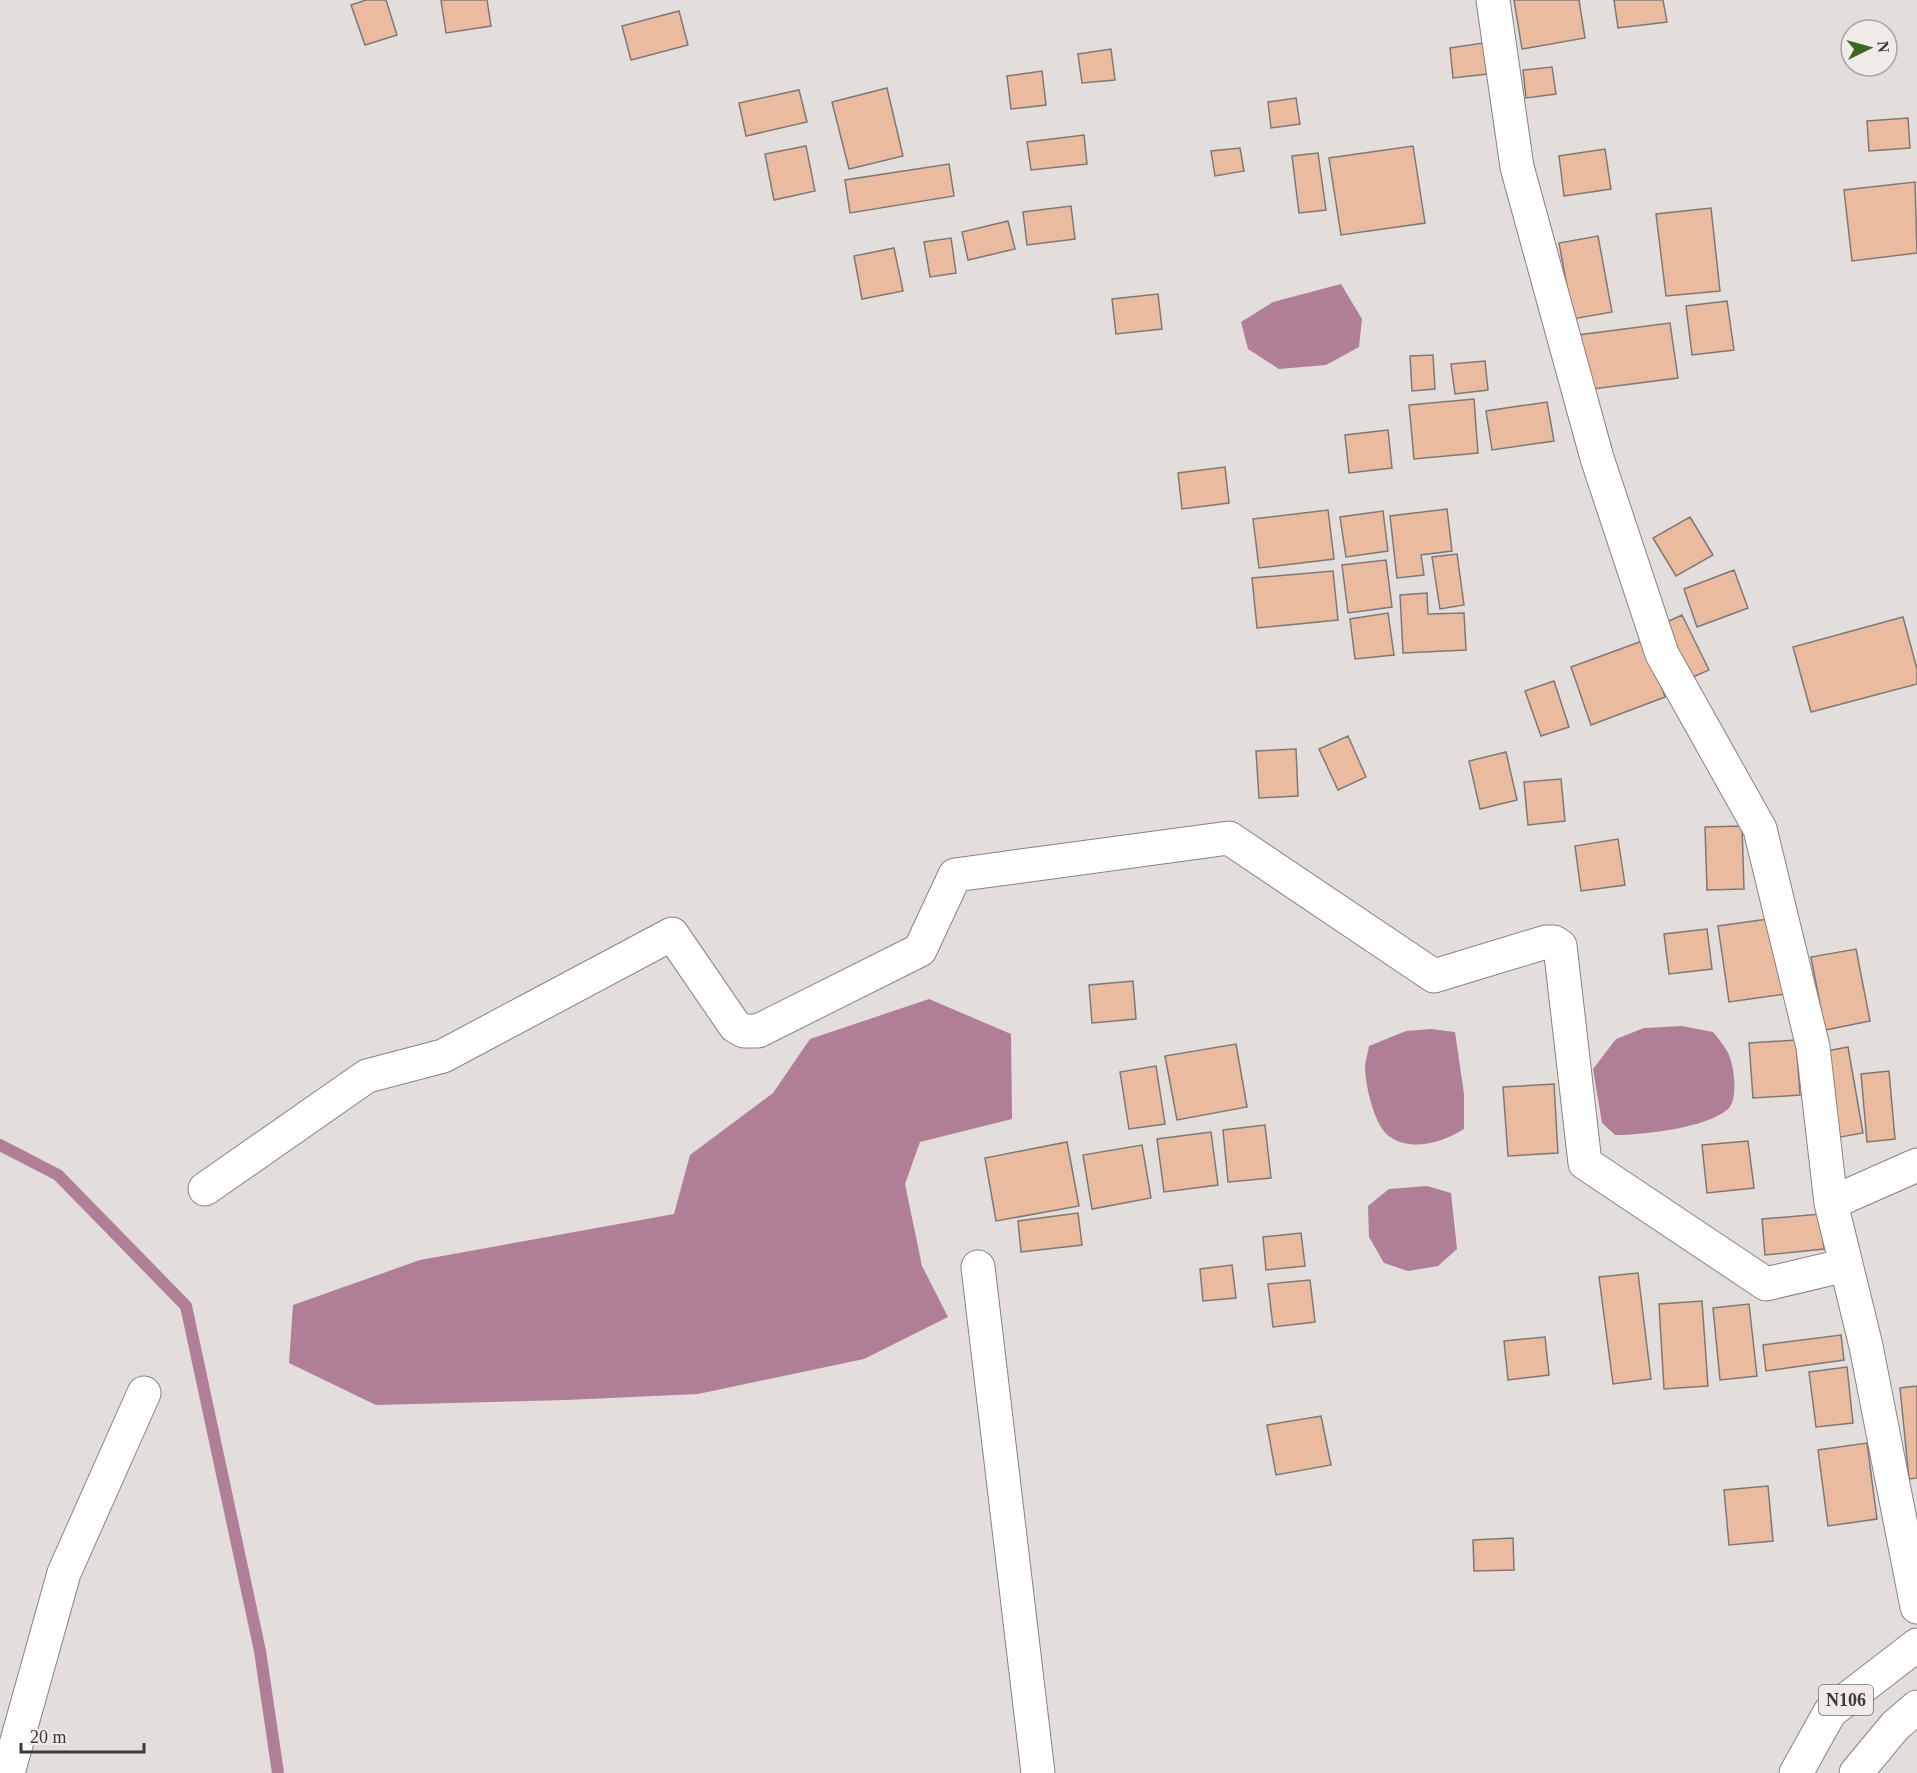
<svg xmlns="http://www.w3.org/2000/svg" width="1917" height="1773" font-family="'Times New Roman',serif">
<style>
.water{fill:#b07f96}
.lines{fill:none;stroke-linecap:round;stroke-linejoin:round}
.stream{stroke:#b07f96;stroke-width:12}
.building{fill:#ebbb9f;stroke:#7e7977;stroke-width:1.5}
.minor-casing{stroke:#888382;stroke-width:35}
.trunk-casing{stroke:#888382;stroke-width:35}
.minor{stroke:#fff;stroke-width:33}
.trunk{stroke:#fff;stroke-width:33}
.labels{text-anchor:middle;stroke-width:4.5;stroke-linejoin:round;paint-order:stroke}
.shield{fill:#f0eae9;stroke:#726f6e;stroke-width:1.5}
.shield-label{font-size:18px;font-weight:bold;fill:#3c3a39}
</style>
<rect width="100%" height="100%" fill="#e3dddc"/>
<path class="water" d="M 1341,284 L 1362,319 L 1359,347 L 1326,365 L 1279,369 L 1248,349 L 1241,322 L 1273,302 Z
M 929,999 L 1011,1034 L 1012,1119 L 920,1142 L 905,1184 L 922,1266 L 948,1317 L 864,1359 L 698,1394 L 566,1400 L 376,1405 L 289,1363 L 293,1305 L 420,1260 L 674,1214 L 690,1155 L 773,1093 L 810,1039 Z
M 1682,1026 L 1713,1032 C 1718,1038 1723,1044 1727,1051 C 1734,1062 1739,1099 1728,1109 C 1707,1128 1643,1135 1615,1135 L 1602,1123 L 1593,1069 L 1616,1039 L 1644,1028 Z
M 1431,1029 L 1455,1032 L 1464,1094 L 1464,1129 C 1443,1142 1413,1152 1390,1137 C 1374,1126 1366,1087 1365,1069 C 1365,1062 1368,1053 1369,1046 L 1406,1031 Z
M 1427,1186 L 1451,1193 L 1457,1249 L 1438,1266 L 1408,1271 L 1384,1263 L 1369,1237 L 1368,1206 L 1389,1189 Z"/>
<g class="lines">
<path class="stream" d="M 0,1145 L 58,1175 L 186,1306 L 260,1651 L 278,1773"/>
</g>
<path class="building" d="M 366,0 L 386,0 L 397,35 L 365,45 L 351,5 Z
M 441,0 L 487,0 L 491,26 L 446,33 Z
M 1514,0 L 1579,0 L 1585,38 L 1522,49 Z
M 1614,0 L 1663,0 L 1667,22 L 1618,28 Z
M 679,11 L 688,45 L 631,60 L 622,26 Z
M 1483,43 L 1487,74 L 1453,78 L 1450,48 Z
M 1111,49 L 1115,80 L 1082,83 L 1078,54 Z
M 1552,67 L 1556,94 L 1526,98 L 1523,70 Z
M 1042,71 L 1046,105 L 1011,109 L 1007,76 Z
M 887,88 L 903,156 L 849,169 L 832,102 Z
M 799,90 L 807,122 L 746,136 L 739,103 Z
M 1296,98 L 1300,124 L 1271,128 L 1268,102 Z
M 1908,118 L 1910,148 L 1869,151 L 1867,121 Z
M 1084,135 L 1087,164 L 1031,170 L 1027,142 Z
M 806,146 L 815,191 L 774,200 L 765,154 Z
M 1413,146 L 1425,223 L 1341,235 L 1329,158 Z
M 1240,148 L 1244,171 L 1215,176 L 1211,151 Z
M 1605,149 L 1611,189 L 1564,196 L 1559,156 Z
M 1318,153 L 1326,210 L 1299,213 L 1292,156 Z
M 949,164 L 954,196 L 850,213 L 845,180 Z
M 1915,182 L 1917,253 L 1852,261 L 1844,190 Z
M 1071,206 L 1075,239 L 1027,245 L 1023,212 Z
M 1711,208 L 1720,291 L 1666,296 L 1656,214 Z
M 1008,221 L 1015,249 L 968,260 L 962,232 Z
M 1598,236 L 1612,312 L 1573,319 L 1559,243 Z
M 951,238 L 956,273 L 930,277 L 924,242 Z
M 894,248 L 903,291 L 862,299 L 854,256 Z
M 1158,294 L 1162,329 L 1116,334 L 1112,299 Z
M 1727,301 L 1734,350 L 1692,355 L 1686,306 Z
M 1670,323 L 1678,378 L 1585,390 L 1578,335 Z
M 1433,355 L 1435,389 L 1412,391 L 1410,356 Z
M 1485,361 L 1488,390 L 1455,394 L 1451,364 Z
M 1474,399 L 1478,453 L 1414,459 L 1409,405 Z
M 1547,402 L 1554,441 L 1492,450 L 1486,411 Z
M 1388,430 L 1392,468 L 1349,473 L 1345,435 Z
M 1225,467 L 1229,503 L 1182,509 L 1178,473 Z
M 1447,509 L 1452,551 L 1421,555 L 1424,575 L 1397,578 L 1390,516 Z
M 1328,510 L 1334,559 L 1259,568 L 1253,519 Z
M 1383,511 L 1388,551 L 1346,557 L 1340,517 Z
M 1690,517 L 1713,555 L 1676,576 L 1653,538 Z
M 1457,554 L 1464,605 L 1440,609 L 1432,557 Z
M 1386,560 L 1392,607 L 1348,613 L 1342,565 Z
M 1734,570 L 1748,608 L 1697,627 L 1684,589 Z
M 1333,571 L 1338,620 L 1257,628 L 1252,578 Z
M 1427,593 L 1428,614 L 1464,613 L 1466,650 L 1403,653 L 1400,595 Z
M 1388,613 L 1394,655 L 1355,659 L 1350,619 Z
M 1682,615 L 1709,670 L 1686,680 L 1660,625 Z
M 1903,617 L 1917,669 L 1917,684 L 1811,712 L 1793,647 Z
M 1645,640 L 1665,697 L 1591,725 L 1571,667 Z
M 1554,681 L 1569,727 L 1541,736 L 1525,691 Z
M 1348,736 L 1366,777 L 1338,790 L 1319,749 Z
M 1296,749 L 1298,796 L 1259,798 L 1256,751 Z
M 1506,752 L 1517,800 L 1480,809 L 1469,761 Z
M 1561,779 L 1565,821 L 1528,825 L 1524,782 Z
M 1742,826 L 1744,889 L 1707,890 L 1705,827 Z
M 1618,839 L 1625,885 L 1581,891 L 1575,846 Z
M 1775,918 L 1785,994 L 1729,1002 L 1718,926 Z
M 1707,929 L 1712,969 L 1669,974 L 1664,934 Z
M 1856,949 L 1870,1021 L 1825,1030 L 1811,957 Z
M 1133,981 L 1136,1019 L 1092,1023 L 1089,985 Z
M 1796,1040 L 1800,1095 L 1753,1098 L 1749,1043 Z
M 1236,1044 L 1247,1107 L 1177,1120 L 1165,1056 Z
M 1848,1047 L 1863,1133 L 1835,1138 L 1821,1052 Z
M 1156,1066 L 1165,1124 L 1129,1129 L 1120,1072 Z
M 1889,1071 L 1895,1139 L 1867,1142 L 1861,1074 Z
M 1554,1084 L 1558,1153 L 1508,1156 L 1503,1087 Z
M 1265,1125 L 1271,1178 L 1228,1182 L 1223,1130 Z
M 1211,1132 L 1218,1185 L 1164,1192 L 1157,1139 Z
M 1748,1141 L 1754,1188 L 1707,1193 L 1702,1145 Z
M 1067,1142 L 1079,1206 L 996,1221 L 985,1158 Z
M 1142,1145 L 1151,1198 L 1092,1209 L 1083,1155 Z
M 1078,1213 L 1082,1245 L 1021,1252 L 1018,1221 Z
M 1821,1214 L 1824,1249 L 1765,1255 L 1762,1219 Z
M 1301,1233 L 1305,1266 L 1266,1270 L 1263,1237 Z
M 1232,1265 L 1236,1298 L 1203,1301 L 1200,1269 Z
M 1638,1273 L 1651,1379 L 1613,1384 L 1599,1277 Z
M 1310,1280 L 1315,1322 L 1273,1327 L 1268,1284 Z
M 1702,1301 L 1708,1386 L 1664,1389 L 1659,1304 Z
M 1749,1304 L 1757,1376 L 1720,1380 L 1713,1308 Z
M 1841,1335 L 1844,1360 L 1766,1371 L 1763,1345 Z
M 1545,1337 L 1549,1375 L 1508,1380 L 1504,1341 Z
M 1847,1367 L 1853,1423 L 1816,1427 L 1809,1372 Z
M 1917,1386 L 1917,1478 L 1909,1479 L 1900,1388 Z
M 1321,1416 L 1331,1465 L 1276,1475 L 1267,1425 Z
M 1867,1443 L 1877,1519 L 1828,1526 L 1818,1450 Z
M 1768,1486 L 1773,1541 L 1729,1545 L 1724,1490 Z
M 1513,1538 L 1514,1570 L 1474,1571 L 1473,1540 Z"/>
<g class="lines">
<g class="minor-casing">
<path id="minor" d="M 1493,0 L 1517,167 L 1597,458 L 1662,654 L 1760,829 L 1813,1047 L 1831,1203
M 1917,1165 L 1831,1203 L 1866,1346 L 1917,1607
M 205,1189 L 367,1076 L 443,1056 L 672,934 L 735,1026 L 744,1031 L 758,1031 L 920,950 L 955,875 L 1229,838 L 1434,976 L 1546,942 L 1554,942 L 1560,946 L 1585,1163 L 1766,1284 L 1846,1265
M 978,1267 L 1038,1773
M 8,1773 L 64,1573 L 144,1393"/>
</g>
<g class="trunk-casing">
<path id="trunk" d="M 1796,1773 L 1830,1712 L 1917,1645
M 1856,1773 L 1895,1726 L 1917,1707"/>
</g>
<use href="#minor" class="minor"/>
<use href="#trunk" class="trunk"/>
</g>
<g class="labels">
<rect class="shield" x="1819" y="1685" width="54" height="30" rx="4.5"/>
<g class="shield-label">
<text x="1846" y="1706">N106</text>
</g>
</g>
<g transform="translate(1869 48) rotate(85)"><circle r="28" fill="#f0eae9" stroke="#a8a4a3" stroke-width="1.5"/>
<path d="M0-4.5L10 22L0 15L-10 22Z" fill="#3e6724"/>
<text y="-9" font-size="16" font-weight="bold" text-anchor="middle" fill="#3c3a39">N</text>
</g>
<path d="M21 1743v9h123v-9" fill="none" stroke="#3c3a39" stroke-width="3"/>
<text x="30" y="1743" font-size="18" fill="#3c3a39" stroke="#f0eae9" stroke-width="4.5" paint-order="stroke">20 m</text>
</svg>
